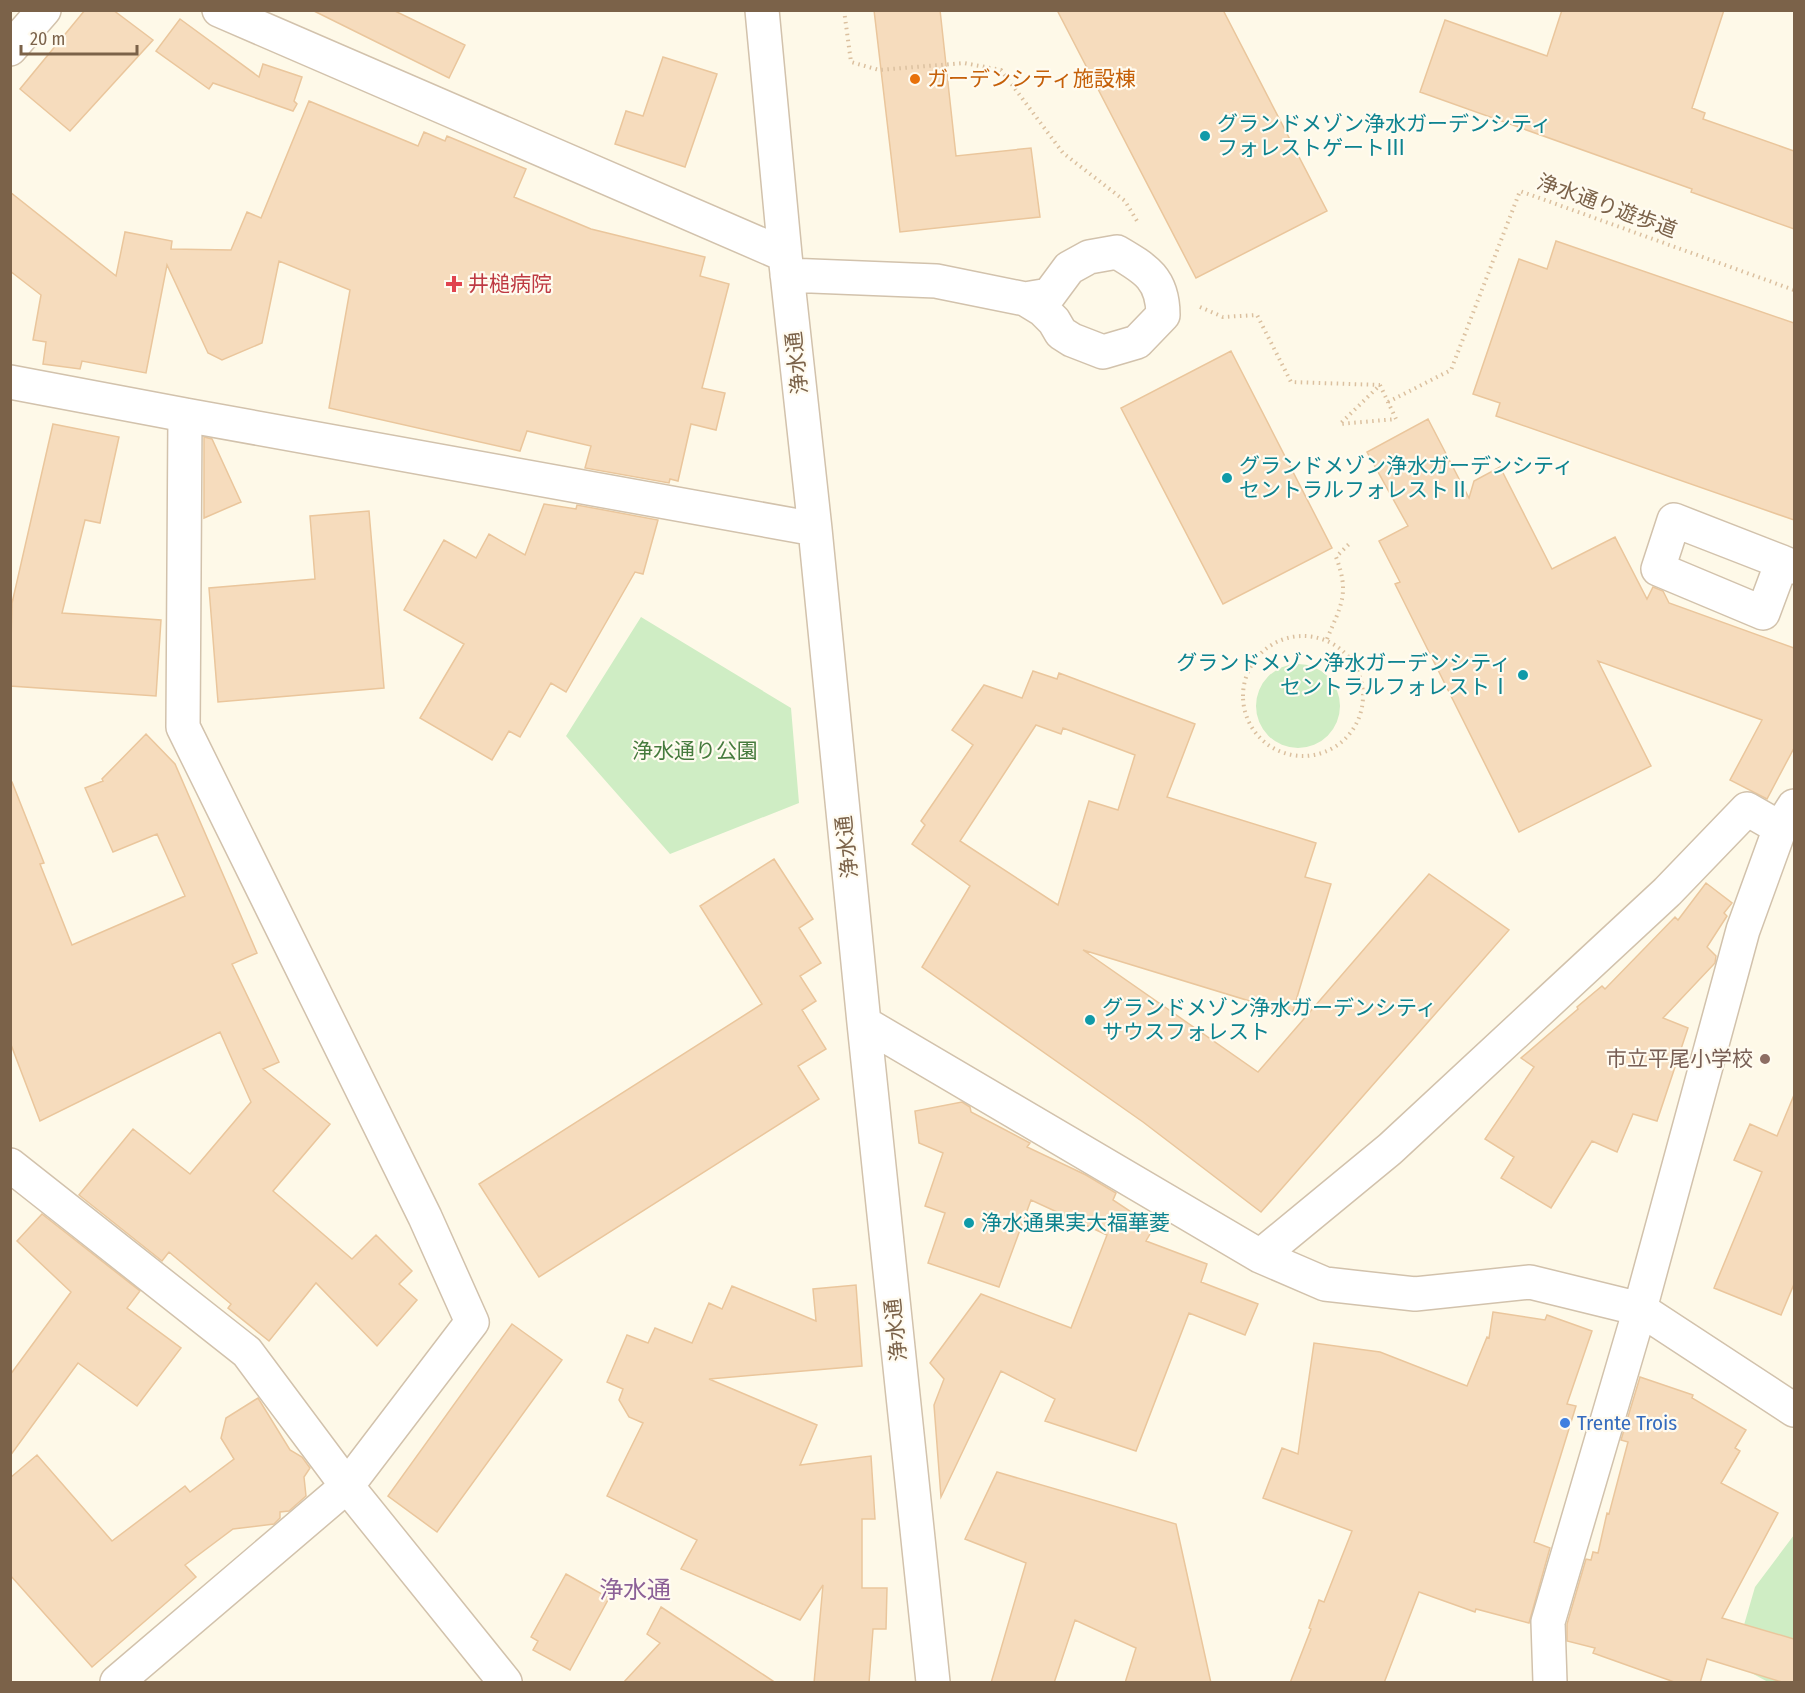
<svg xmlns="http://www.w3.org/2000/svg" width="1805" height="1693" font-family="'Fira Sans Condensed','Noto Sans JP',sans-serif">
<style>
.green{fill:#cfedc4}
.building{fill:#f6dcbd;stroke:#eac69c;stroke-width:1.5;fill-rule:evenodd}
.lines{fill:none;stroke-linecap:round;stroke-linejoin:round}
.minor-casing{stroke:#d2c2ac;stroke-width:36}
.path{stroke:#dbc09f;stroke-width:4;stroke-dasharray:1.5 4.5;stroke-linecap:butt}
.minor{stroke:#fff;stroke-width:33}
.food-dot{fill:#e8710a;stroke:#fffbf0;stroke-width:2}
.culture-dot{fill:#0f9aa8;stroke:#fffbf0;stroke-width:2}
.health-dot{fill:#e0444e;stroke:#fffbf0;stroke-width:2}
.education-dot{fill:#8d6e63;stroke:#fffbf0;stroke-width:2}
.shop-dot{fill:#3f7fe0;stroke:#fffbf0;stroke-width:2}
.labels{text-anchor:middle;stroke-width:4.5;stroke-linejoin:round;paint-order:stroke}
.food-label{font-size:21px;fill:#c56008;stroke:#fffbf0;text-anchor:start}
.culture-label{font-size:21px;fill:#0d838f;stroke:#fffbf0;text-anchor:start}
.street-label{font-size:21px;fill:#7b6249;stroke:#fffbf0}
.health-label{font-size:21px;fill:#be3a42;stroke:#fffbf0;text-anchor:start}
.park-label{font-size:21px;fill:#467b3d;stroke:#fffbf0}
.education-label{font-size:21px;fill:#785e54;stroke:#fffbf0;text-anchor:end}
.shop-label{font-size:21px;fill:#366cbe;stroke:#fffbf0;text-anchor:start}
.quarter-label{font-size:24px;fill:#8c6197;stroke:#fffbf0}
</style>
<rect width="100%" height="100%" fill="#fef9e8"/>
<path class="green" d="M 641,617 L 791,708 L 799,803 L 670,854 L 566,736 Z
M1256 706a42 42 0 1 1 84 0a42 42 0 1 1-84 0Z
M 1794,1535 L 1794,1682 L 1768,1682 L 1733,1663 L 1755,1587 Z"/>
<path class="building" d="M 85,10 L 113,10 L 153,40 L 70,131 L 20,89 Z
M 312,10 L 393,10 L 465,45 L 449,78 Z
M 874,10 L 940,10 L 956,156 L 1031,148 L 1040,217 L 900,232 Z
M 1057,10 L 1223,10 L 1327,211 L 1196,278 Z
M 1562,10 L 1724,10 L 1692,108 L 1705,113 L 1703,119 L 1794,151 L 1794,229 L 1691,192 L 1692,189 L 1420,92 L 1445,20 L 1547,56 Z
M 180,19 L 259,77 L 263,64 L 302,77 L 294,101 L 297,104 L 293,111 L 213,83 L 209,89 L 156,51 Z
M 663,57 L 717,74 L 685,167 L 615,144 L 626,111 L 643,116 Z
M 309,101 L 418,146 L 424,132 L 445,141 L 447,136 L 526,169 L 514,197 L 591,229 L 705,257 L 700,276 L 729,284 L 702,388 L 725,393 L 716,430 L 691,424 L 678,481 L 670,479 L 669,483 L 585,468 L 591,446 L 527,431 L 520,451 L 329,408 L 350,290 L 279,261 L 262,343 L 222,360 L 208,353 L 167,265 L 146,373 L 82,361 L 80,369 L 43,364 L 46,342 L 33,340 L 41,295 L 10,271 L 10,192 L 116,276 L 125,232 L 172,241 L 171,249 L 231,250 L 247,212 L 261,218 Z
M 1556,241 L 1794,323 L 1794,520 L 1496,416 L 1500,403 L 1473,394 L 1519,259 L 1547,269 Z
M 1231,351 L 1332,548 L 1223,604 L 1121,408 Z
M 1428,419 L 1469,498 L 1474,481 L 1500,467 L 1552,569 L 1615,537 L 1647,599 L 1653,587 L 1663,591 L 1669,603 L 1794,648 L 1794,748 L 1767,799 L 1730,780 L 1762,720 L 1598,661 L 1651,766 L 1519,832 L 1395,584 L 1400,582 L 1379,541 L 1408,526 L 1367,452 Z
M 53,424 L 119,437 L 100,523 L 85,520 L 62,613 L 161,620 L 156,696 L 10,686 L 12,603 Z
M 204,437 L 212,439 L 241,502 L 204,518 Z
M 544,504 L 576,509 L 577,505 L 658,520 L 643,574 L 635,572 L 566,692 L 551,683 L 520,737 L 509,731 L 492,760 L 420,718 L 464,644 L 404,610 L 444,540 L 476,558 L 489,534 L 525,555 Z
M 369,511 L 384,688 L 218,702 L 209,588 L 315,579 L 310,516 Z
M 1033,671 L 1057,679 L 1059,673 L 1195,724 L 1167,797 L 1316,843 L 1305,877 L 1331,884 L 1292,1014 L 1083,950 L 1258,1072 L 1429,874 L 1509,930 L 1261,1212 L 1143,1122 L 922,967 L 970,886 L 912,844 L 925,825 L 921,821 L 973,745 L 952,730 L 984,685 L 1022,698 ZM 1036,725 L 1061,734 L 1063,728 L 1135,755 L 1118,810 L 1089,801 L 1058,905 L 960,841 Z
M 146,734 L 175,764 L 257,953 L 232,964 L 279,1062 L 263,1069 L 330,1124 L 273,1191 L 352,1259 L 376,1235 L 412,1271 L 399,1284 L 417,1300 L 377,1346 L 316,1283 L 269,1341 L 228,1308 L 231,1304 L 169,1252 L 162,1261 L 79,1195 L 133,1129 L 190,1174 L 251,1102 L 220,1032 L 40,1121 L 10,1042 L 10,782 L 12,782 L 44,863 L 40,864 L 72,945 L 185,896 L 157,834 L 113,852 L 85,788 L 103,781 L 102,779 Z
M 774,859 L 813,919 L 799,928 L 821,963 L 800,976 L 816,1001 L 802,1010 L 826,1049 L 798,1066 L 819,1099 L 539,1277 L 479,1184 L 762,1004 L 700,906 Z
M 1706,883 L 1732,903 L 1724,913 L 1727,916 L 1707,947 L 1716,956 L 1715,963 L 1663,1018 L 1688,1028 L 1657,1121 L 1633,1114 L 1617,1152 L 1592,1141 L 1551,1208 L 1501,1178 L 1514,1157 L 1485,1139 L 1534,1067 L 1521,1058 L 1578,1009 L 1577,1007 L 1602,986 L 1605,989 L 1675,917 L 1678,920 Z
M 1794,1095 L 1794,1284 L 1781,1315 L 1714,1288 L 1762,1172 L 1734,1160 L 1750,1124 L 1777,1136 Z
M 962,1102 L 970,1107 L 971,1112 L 1030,1143 L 1027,1147 L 1086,1175 L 1116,1193 L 1113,1200 L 1154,1227 L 1146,1241 L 1207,1264 L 1201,1282 L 1258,1304 L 1245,1335 L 1189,1313 L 1136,1451 L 1045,1421 L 1055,1399 L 1001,1371 L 941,1497 L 934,1405 L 944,1379 L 930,1363 L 981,1294 L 1071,1328 L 1107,1235 L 1031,1200 L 999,1287 L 928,1263 L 945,1213 L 925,1206 L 943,1153 L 919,1143 L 915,1111 Z
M 42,1214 L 140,1291 L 127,1308 L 181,1348 L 137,1406 L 78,1363 L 10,1456 L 10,1375 L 71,1292 L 17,1241 Z
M 856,1285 L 862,1366 L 709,1379 L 817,1425 L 800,1465 L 871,1456 L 875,1519 L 862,1519 L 862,1588 L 887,1588 L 886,1629 L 873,1629 L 869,1683 L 814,1683 L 823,1585 L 800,1620 L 681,1569 L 697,1540 L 607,1496 L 643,1423 L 629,1417 L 619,1400 L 623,1389 L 607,1382 L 627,1335 L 648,1343 L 655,1328 L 692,1343 L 709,1303 L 722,1309 L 732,1286 L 816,1321 L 813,1289 Z
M 1493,1312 L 1545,1320 L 1547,1315 L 1592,1331 L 1567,1404 L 1576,1406 L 1534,1542 L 1550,1548 L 1529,1623 L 1476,1609 L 1475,1612 L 1419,1592 L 1384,1683 L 1290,1683 L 1311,1629 L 1309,1628 L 1319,1600 L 1324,1602 L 1352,1531 L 1263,1498 L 1282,1448 L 1298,1454 L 1314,1343 L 1380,1352 L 1467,1386 L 1487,1337 L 1489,1338 Z
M 512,1324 L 562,1360 L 437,1532 L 388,1496 Z
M 1640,1377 L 1693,1395 L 1692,1398 L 1746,1430 L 1735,1448 L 1740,1451 L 1721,1483 L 1778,1513 L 1722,1618 L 1794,1639 L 1794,1683 L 1785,1683 L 1707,1659 L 1700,1683 L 1677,1683 L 1593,1653 L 1595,1648 L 1567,1641 L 1567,1624 L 1586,1559 L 1591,1560 L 1593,1552 L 1598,1553 L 1607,1513 L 1609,1514 L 1628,1442 L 1621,1440 Z
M 258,1398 L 290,1450 L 302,1457 L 310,1468 L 304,1477 L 306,1496 L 289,1511 L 280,1512 L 280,1518 L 274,1524 L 233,1529 L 185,1565 L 196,1577 L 92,1667 L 10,1575 L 10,1478 L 37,1455 L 112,1541 L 185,1486 L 190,1492 L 234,1459 L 221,1438 L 226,1418 Z
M 997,1472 L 1176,1524 L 1211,1683 L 1125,1683 L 1136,1648 L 1075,1620 L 1054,1683 L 991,1683 L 1026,1563 L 965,1539 Z
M 566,1574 L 609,1598 L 570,1670 L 533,1650 L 538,1641 L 531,1637 Z
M 661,1607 L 776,1683 L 623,1683 L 660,1643 L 647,1634 Z"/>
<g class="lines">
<g class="minor-casing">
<path id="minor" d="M 219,10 L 785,255
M 762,10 L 785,255 L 815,529 L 864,1023 L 933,1682
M 10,49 L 44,10
M 787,275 L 936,281 L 1025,299 L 1049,295 L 1069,268 L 1089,257 L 1117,252 C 1146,269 1163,279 1163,315 L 1137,342 L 1103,352 L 1072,340 L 1061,333 L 1054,321 L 1043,310 L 1025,299
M 10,382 L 185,415
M 1782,562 L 1763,613 L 1658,569 L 1674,520 L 1782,562 L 1794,567
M 864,1023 L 1260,1256 L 1325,1284 L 1415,1294 L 1530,1282 L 1640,1309 L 1794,1410
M 10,1165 L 247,1352 L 347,1486 L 505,1682
M 1260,1256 L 1390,1149 L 1667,892 L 1747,809 L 1780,828
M 117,1682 L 347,1486 L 472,1322 L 425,1217 L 183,727 L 185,415 L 815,529
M 1550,1682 L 1548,1622 L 1640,1309 L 1743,930 L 1780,828 L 1794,806"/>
</g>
<path class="path" d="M 844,10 L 851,62 L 879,70 L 964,63 L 1001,70 L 1063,153 L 1125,201 L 1137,221
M 1200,307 L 1223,317 L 1257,315 L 1291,382 L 1380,385
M 1380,385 L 1396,419 L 1340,424 Z
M 1388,402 L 1451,370 L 1520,191 L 1794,290
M1243 696a60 60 0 1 1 120 0a60 60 0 1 1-120 0Z
M 1327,639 C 1341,605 1350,594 1336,557 L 1350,543"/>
<use href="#minor" class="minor"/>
</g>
<circle class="food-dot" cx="915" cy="79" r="6"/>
<g class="culture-dot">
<circle cx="1205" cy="136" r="6"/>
<circle cx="1227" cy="478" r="6"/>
<circle cx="1523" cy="675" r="6"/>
<circle cx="1090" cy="1020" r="6"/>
<circle cx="969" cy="1223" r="6"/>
</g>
<path class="health-dot" d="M451 275h6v6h6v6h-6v6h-6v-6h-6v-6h6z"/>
<circle class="education-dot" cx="1765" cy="1059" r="6"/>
<circle class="shop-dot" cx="1565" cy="1423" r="6"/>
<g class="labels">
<g class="food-label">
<text x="927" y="86">ガーデンシティ施設棟</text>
</g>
<g class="culture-label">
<text x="1217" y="131">グランドメゾン浄水ガーデンシティ<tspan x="1217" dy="24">フォレストゲートⅢ</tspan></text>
<text x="1239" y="473">グランドメゾン浄水ガーデンシティ<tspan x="1239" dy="24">セントラルフォレストⅡ</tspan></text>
<text x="1511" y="670" text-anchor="end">グランドメゾン浄水ガーデンシティ<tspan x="1511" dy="24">セントラルフォレストⅠ</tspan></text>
<text x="1102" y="1015">グランドメゾン浄水ガーデンシティ<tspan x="1102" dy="24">サウスフォレスト</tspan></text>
<text x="981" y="1230">浄水通果実大福華菱</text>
</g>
<g class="street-label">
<text transform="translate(1607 206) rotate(20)" y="7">浄水通り遊歩道</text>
<text transform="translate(797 363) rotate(-96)" y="7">浄水通</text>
<text transform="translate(847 847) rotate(-96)" y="7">浄水通</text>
<text transform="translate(896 1330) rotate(-96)" y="7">浄水通</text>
</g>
<g class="health-label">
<text x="468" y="291">井槌病院</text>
</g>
<g class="park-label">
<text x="695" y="758">浄水通り公園</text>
</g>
<g class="education-label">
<text x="1753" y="1066">市立平尾小学校</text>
</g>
<g class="shop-label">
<text x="1577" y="1430">Trente Trois</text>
</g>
<g class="quarter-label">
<text x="635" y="1598">浄水通</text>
</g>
</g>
<rect width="1805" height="1693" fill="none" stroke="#7b6249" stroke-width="24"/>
<path d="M21 45v9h116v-9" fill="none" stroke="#7b6249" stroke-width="3"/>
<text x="30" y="45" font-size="18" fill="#7b6249" stroke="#fffbf0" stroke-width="4.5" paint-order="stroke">20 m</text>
</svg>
